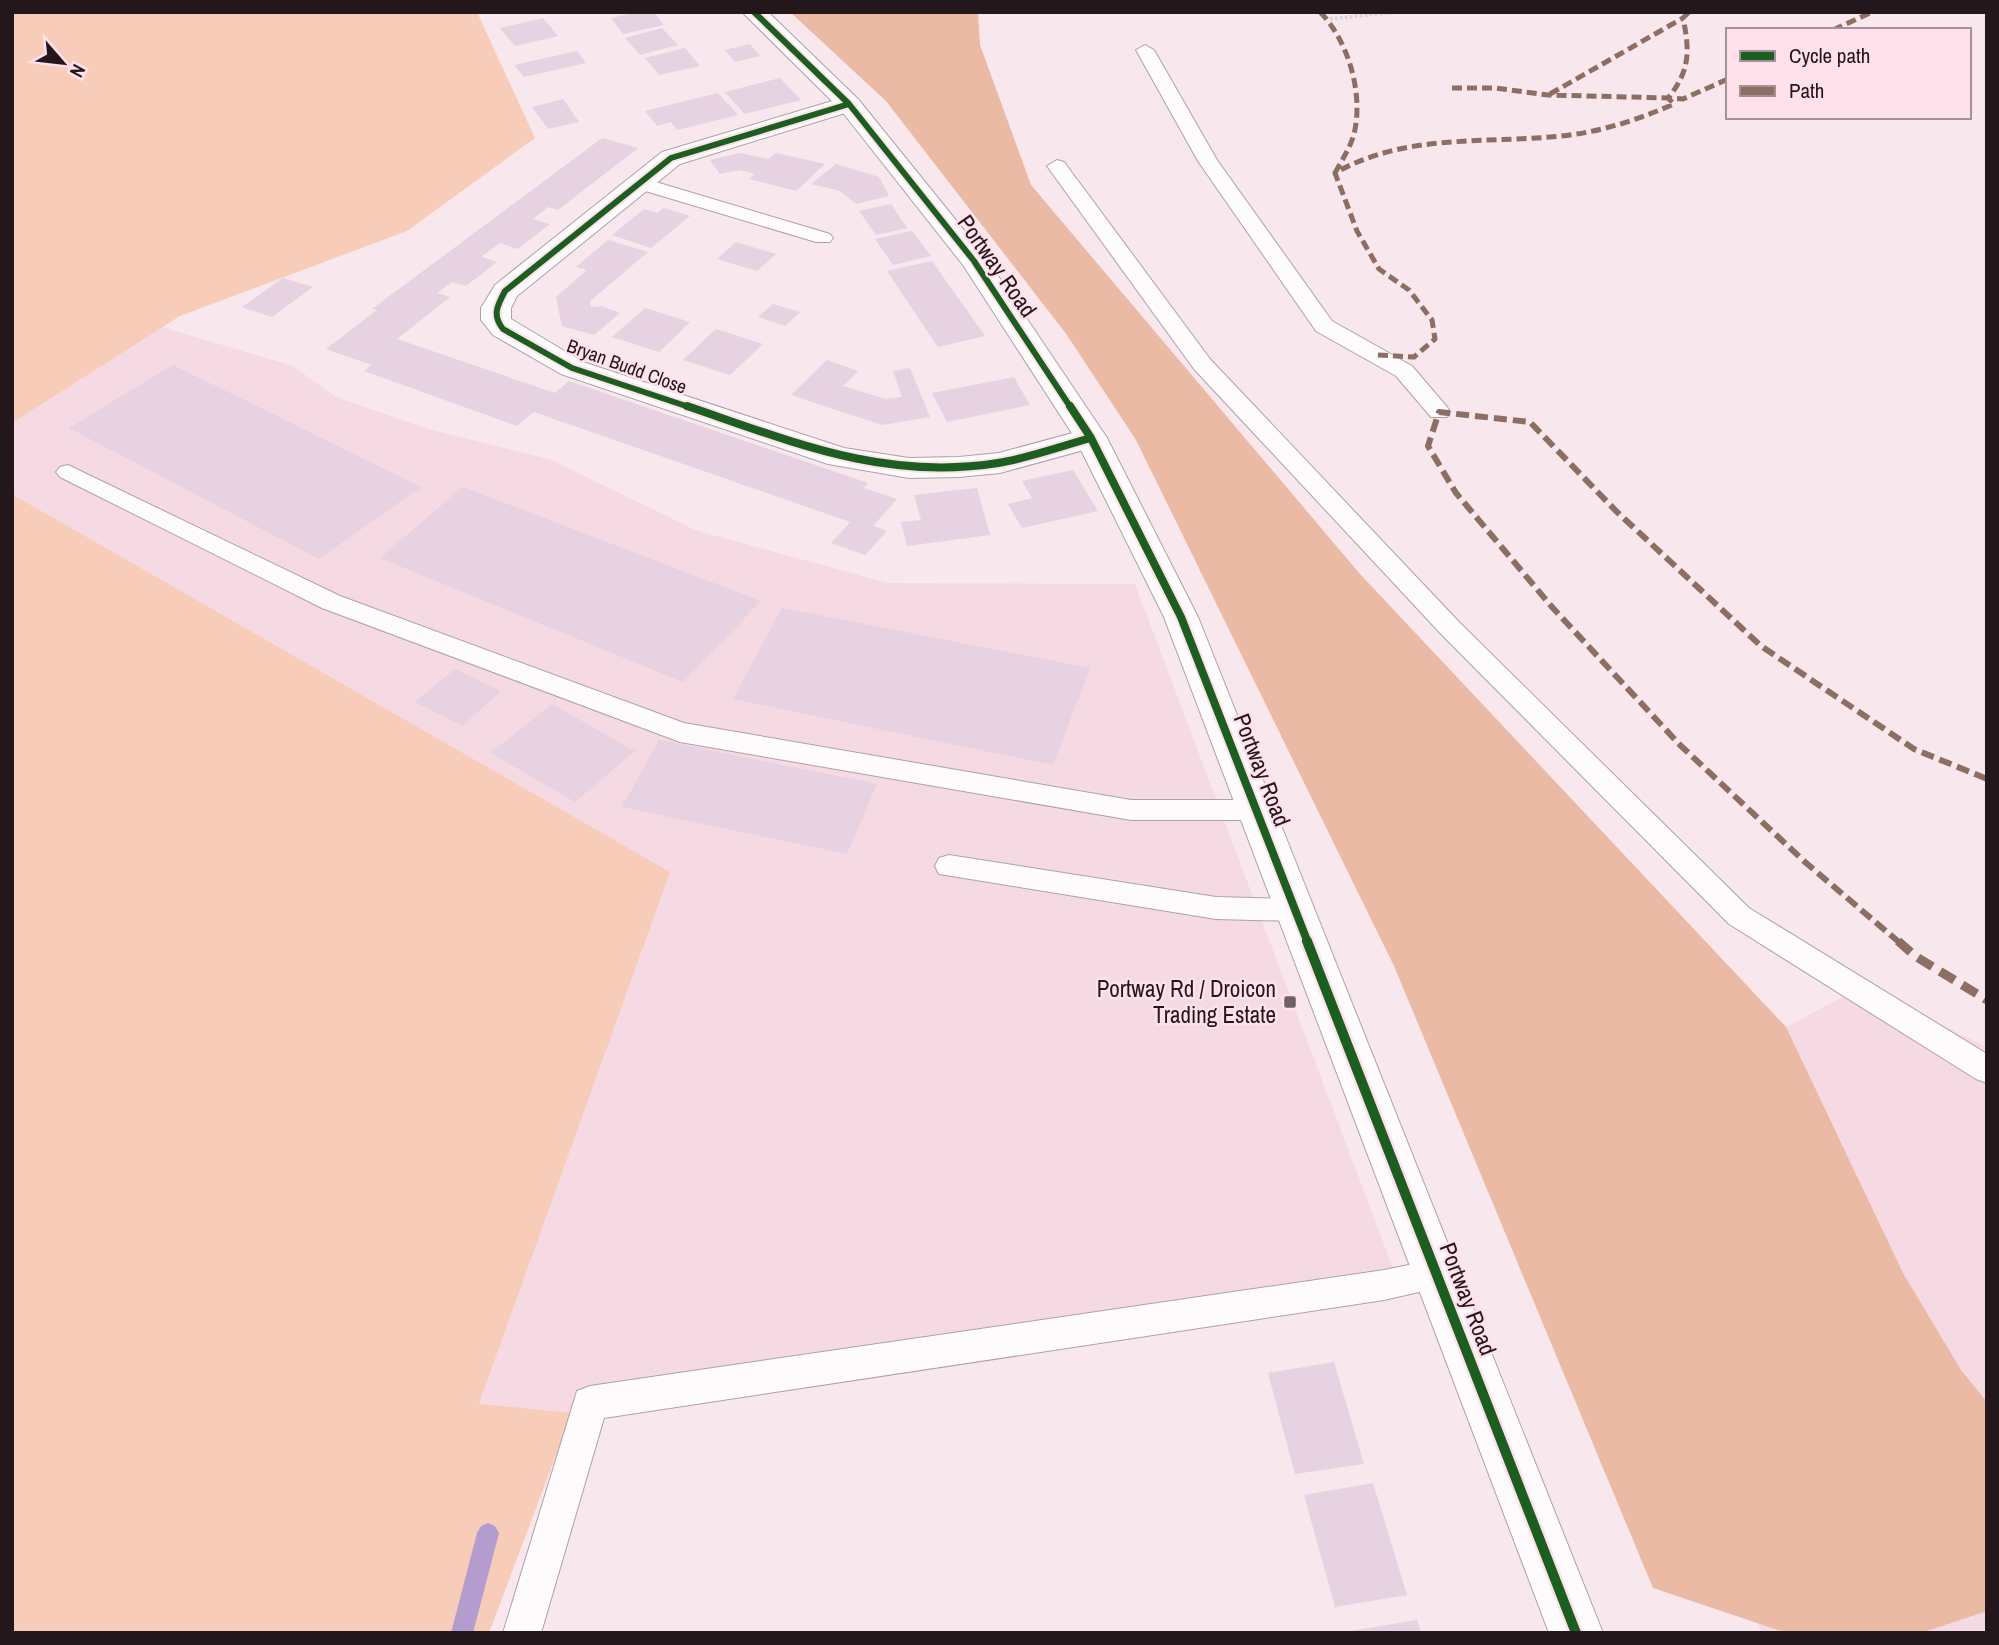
<svg xmlns="http://www.w3.org/2000/svg" width="1999" height="1645" font-family="'Archivo Narrow',sans-serif">
<style>
.built{fill:#f5dae3}
.green{fill:#f7ccb9}
.forest{fill:#eabaa5}
.lines{fill:none;stroke-linecap:round;stroke-linejoin:round}
.stream{fill:#b59ccf;fill-rule:evenodd}
.building{fill:#e6d2e0}
.service-casing{stroke:#aea1a6;stroke-width:2}
.minor-casing{stroke:#aea1a6;stroke-width:2}
.tertiary-casing{stroke:#aea1a6;stroke-width:2}
.path{stroke:#d8d3d5;stroke-width:3.5;stroke-dasharray:2.5 2.5;stroke-linecap:butt}
.service{fill:#fefbfc;fill-rule:evenodd}
.minor{fill:#fefbfc;fill-rule:evenodd}
.tertiary{fill:#fefbfc;fill-rule:evenodd}
.quiet-far2{stroke:#8d6e63;stroke-width:5;stroke-dasharray:10 5;stroke-linecap:butt}
.quiet-far1{stroke:#8d6e63;stroke-width:6;stroke-dasharray:13 6;stroke-linecap:butt}
.quiet{stroke:#8d6e63;stroke-width:9;stroke-dasharray:17 9;stroke-linecap:butt}
.cycleway-far2-casing{stroke:#fee1ea;stroke-width:10}
.cycleway-far1-casing{stroke:#fee1ea;stroke-width:12}
.cycleway-casing{stroke:#fee1ea;stroke-width:15}
.cycleway-far2{stroke:#1b5e20;stroke-width:6}
.cycleway-far1{stroke:#1b5e20;stroke-width:8}
.cycleway{stroke:#1b5e20;stroke-width:10}
.poi-dot{fill:#6e6064;stroke:#fee1ea;stroke-width:2.5}
.labels{text-anchor:middle;stroke-width:5;stroke-linejoin:round;paint-order:stroke}
.far-street-label{font-size:19px;fill:#23171b;stroke:#fee1ea}
.street-label{font-size:23px;fill:#23171b;stroke:#fee1ea}
.poi-label{font-size:23px;fill:#23171b;stroke:#fee1ea;text-anchor:end}
</style>
<rect width="100%" height="100%" fill="#f8e7ed"/>
<path class="built" d="M 162,327 L 293,366 L 336,397 L 428,429 L 552,460 L 695,530 L 888,583 L 1135,584 L 1400,1287 L 572,1413 L 479,1405 L 669,872 L 12,494 L 12,423 Z
M 1862,987 L 1987,1047 L 1987,1633 L 1762,1633 L 1524,1142 L 1786,1027 Z"/>
<path class="green" d="M 12,12 L 477,12 L 535,138 L 407,231 L 180,316 L 12,423 Z
M 12,494 L 670,872 L 479,1404 L 572,1413 L 489,1633 L 12,1633 Z"/>
<path class="forest" d="M 790,12 L 978,12 L 980,45 L 1031,185 L 1360,574 L 1786,1027 L 1903,1273 L 1961,1370 L 1987,1402 L 1987,1611 L 1921,1633 L 1787,1633 L 1653,1588 L 1394,966 L 1136,440 L 1067,335 L 886,101 Z"/>
<g class="lines">
<path class="stream" d="M 488,1523 L 495,1526 L 499,1533 L 473,1633 L 451,1633 L 477,1533 L 481,1526 Z"/>
</g>
<path class="building" d="M 639,12 L 654,12 L 664,25 L 623,34 L 611,18 Z
M 543,18 L 558,36 L 515,46 L 500,28 Z
M 662,28 L 678,45 L 640,55 L 625,38 Z
M 750,44 L 760,56 L 735,62 L 725,50 Z
M 685,48 L 700,66 L 659,75 L 645,58 Z
M 577,51 L 586,63 L 524,77 L 514,65 Z
M 780,78 L 801,100 L 745,114 L 725,92 Z
M 718,93 L 738,115 L 677,130 L 671,122 L 657,126 L 645,111 Z
M 563,99 L 579,122 L 548,129 L 532,107 Z
M 602,138 L 638,148 L 558,210 L 548,207 L 533,219 L 550,224 L 518,249 L 500,243 L 481,257 L 497,262 L 466,286 L 452,282 L 437,293 L 450,297 L 397,339 L 555,393 L 569,381 L 868,483 L 864,488 L 897,499 L 873,526 L 887,531 L 865,555 L 831,543 L 850,522 L 534,412 L 517,426 L 364,371 L 372,365 L 326,349 L 377,310 L 372,309 Z
M 740,153 L 769,159 L 776,153 L 825,164 L 796,191 L 749,179 L 755,174 L 740,170 L 720,174 L 710,160 Z
M 836,164 L 879,177 L 889,196 L 856,204 L 840,191 L 811,184 Z
M 891,204 L 907,228 L 876,235 L 859,211 Z
M 664,208 L 690,216 L 651,248 L 612,235 L 644,209 L 657,213 Z
M 912,231 L 931,256 L 893,265 L 875,239 Z
M 608,240 L 648,252 L 590,301 L 591,307 L 601,306 L 620,313 L 594,335 L 562,326 L 556,297 L 587,270 L 576,267 Z
M 736,242 L 776,254 L 757,271 L 717,259 Z
M 932,261 L 985,336 L 938,347 L 887,271 Z
M 283,278 L 313,287 L 272,317 L 242,307 Z
M 773,304 L 800,312 L 785,326 L 758,317 Z
M 645,308 L 690,322 L 659,352 L 612,337 Z
M 716,329 L 763,344 L 730,375 L 683,360 Z
M 827,360 L 858,371 L 843,386 L 885,399 L 902,397 L 893,371 L 910,368 L 930,417 L 882,425 L 791,395 Z
M 173,365 L 421,487 L 319,559 L 69,428 Z
M 1014,377 L 1030,405 L 947,422 L 932,393 Z
M 1073,470 L 1098,511 L 1022,528 L 1008,504 L 1032,498 L 1022,481 Z
M 463,487 L 761,601 L 683,682 L 380,558 Z
M 977,488 L 990,535 L 907,546 L 901,522 L 921,520 L 914,495 Z
M 782,608 L 1090,668 L 1053,765 L 733,699 Z
M 455,669 L 501,691 L 462,726 L 415,702 Z
M 552,704 L 635,751 L 575,802 L 491,753 Z
M 659,740 L 877,784 L 847,854 L 622,807 Z
M 1334,1362 L 1364,1464 L 1295,1474 L 1268,1373 Z
M 1373,1483 L 1407,1595 L 1335,1607 L 1304,1495 Z
M 1417,1620 L 1421,1633 L 1351,1633 L 1351,1631 Z"/>
<g class="lines">
<g class="service-casing">
<path id="service" d="M 1145,45 L 1154,50 L 1217,160 L 1332,321 L 1412,366 L 1447,407 L 1450,412 L 1447,417 L 1431,417 L 1396,376 L 1316,331 L 1198,161 L 1136,50 Z
M 1057,160 L 1064,162 L 1210,359 L 1460,623 L 1749,908 L 1987,1054 L 1987,1083 L 1976,1079 L 1729,924 L 1442,635 L 1194,369 L 1047,166 Z
M 639,177 L 830,234 L 833,238 L 830,242 L 816,242 L 632,187 L 629,183 L 632,179 Z
M 68,465 L 340,596 L 684,723 L 1131,800 L 1257,800 L 1267,803 L 1271,810 L 1267,817 L 1257,820 L 1131,820 L 680,742 L 322,608 L 60,477 L 56,472 L 60,467 Z
M 949,855 L 1216,897 L 1296,899 L 1306,902 L 1311,910 L 1306,918 L 1296,921 L 1216,919 L 939,874 L 935,866 L 939,858 Z
M 1438,1259 L 1450,1263 L 1455,1274 L 1450,1285 L 1384,1300 L 604,1418 L 541,1633 L 503,1633 L 577,1391 L 590,1386 L 1384,1270 Z"/>
</g>
<g class="minor-casing">
<path id="minor" d="M 849,96 L 858,99 L 862,104 L 858,109 L 680,164 L 517,296 L 511,308 L 511,319 L 583,362 L 844,448 L 909,458 L 959,457 L 999,453 L 1091,428 L 1102,431 L 1107,438 L 1102,445 L 1000,473 L 959,477 L 909,478 L 828,464 L 561,374 L 493,335 L 486,326 L 481,320 L 481,308 L 495,285 L 662,152 Z"/>
</g>
<g class="tertiary-casing">
<path id="tertiary" d="M 742,12 L 768,12 L 858,99 L 984,255 L 1107,438 L 1198,617 L 1603,1633 L 1549,1633 L 1164,617 L 1075,438 L 963,265 L 840,109 Z"/>
</g>
<path class="path" d="M 1330,19 L 1396,12"/>
<use href="#service" class="service"/>
<use href="#minor" class="minor"/>
<use href="#tertiary" class="tertiary"/>
<path class="quiet-far2" d="M 1320,12 C 1348,40 1364,94 1354,134 C 1350,148 1342,160 1335,173
M 1833,30 L 1872,12
M 1452,88 L 1495,88 L 1548,95 L 1668,98 C 1690,71 1690,51 1683,18 L 1689,12
M 1550,94 L 1683,18
M 1378,355 L 1414,357 L 1435,339 L 1432,320 L 1409,290 L 1379,269 L 1357,231 L 1335,173 C 1406,133 1482,144 1561,136 C 1601,132 1637,120 1674,104 L 1668,98 L 1683,99 L 1728,79"/>
<path class="quiet-far1" d="M 1900,943 L 1805,862 L 1680,745 L 1552,607 L 1456,493 L 1428,446 L 1439,412 L 1530,422 L 1616,511 L 1761,646 L 1914,749 L 1987,779"/>
<path class="quiet" d="M 1898,941 L 1915,956 L 1987,1000"/>
<g class="cycleway-far2-casing">
<path id="cycleway-far2" d="M 754,12 L 849,104 L 974,261 L 1071,408
M 692,408 L 572,368 L 503,329 C 492,315 497,306 505,291 L 671,158 L 849,104"/>
</g>
<g class="cycleway-far1-casing">
<path id="cycleway-far1" d="M 687,406 C 793,442 884,481 998,463 C 1029,458 1061,446 1091,438
M 1070,406 L 1091,438 L 1181,617 L 1308,943"/>
</g>
<g class="cycleway-casing">
<path id="cycleway" d="M 1307,941 L 1576,1633"/>
</g>
<use href="#cycleway-far2" class="cycleway-far2"/>
<use href="#cycleway-far1" class="cycleway-far1"/>
<use href="#cycleway" class="cycleway"/>
</g>
<rect class="poi-dot" x="1283" y="995" width="14" height="14" rx="3.5"/>
<g class="labels">
<g class="far-street-label">
<text transform="translate(627 366) rotate(20)" y="7">Bryan Budd Close</text>
</g>
<g class="street-label">
<text transform="translate(997 266) rotate(55)" y="8">Portway Road</text>
<text transform="translate(1262 770) rotate(69)" y="8">Portway Road</text>
<text transform="translate(1468 1299) rotate(69)" y="8">Portway Road</text>
</g>
<g class="poi-label">
<text x="1276" y="997">Portway Rd / Droicon<tspan x="1276" dy="26">Trading Estate</tspan></text>
</g>
</g>
<rect width="1999" height="1645" fill="none" stroke="#23171b" stroke-width="28"/>
<rect x="1726" y="28" width="245" height="91" fill="#fee1ea" stroke="#a69097" stroke-width="2"/>
<rect x="1740" y="51" width="35" height="10" fill="#1b5e20" stroke="#a69097" stroke-width="2"/>
<text x="1789" y="63" font-size="21" fill="#23171b">Cycle path</text>
<rect x="1740" y="86" width="35" height="10" fill="#8d6e63" stroke="#a69097" stroke-width="2"/>
<text x="1789" y="98" font-size="21" fill="#23171b">Path</text>
<g transform="translate(63 63) rotate(118)" stroke="#fee1ea" stroke-width="5" paint-order="stroke">
<path d="M0-5L12 26L0 18L-12 26Z" fill="#23171b"/>
<text y="-10" font-size="19" font-weight="bold" text-anchor="middle" fill="#23171b">N</text>
</g>
</svg>
